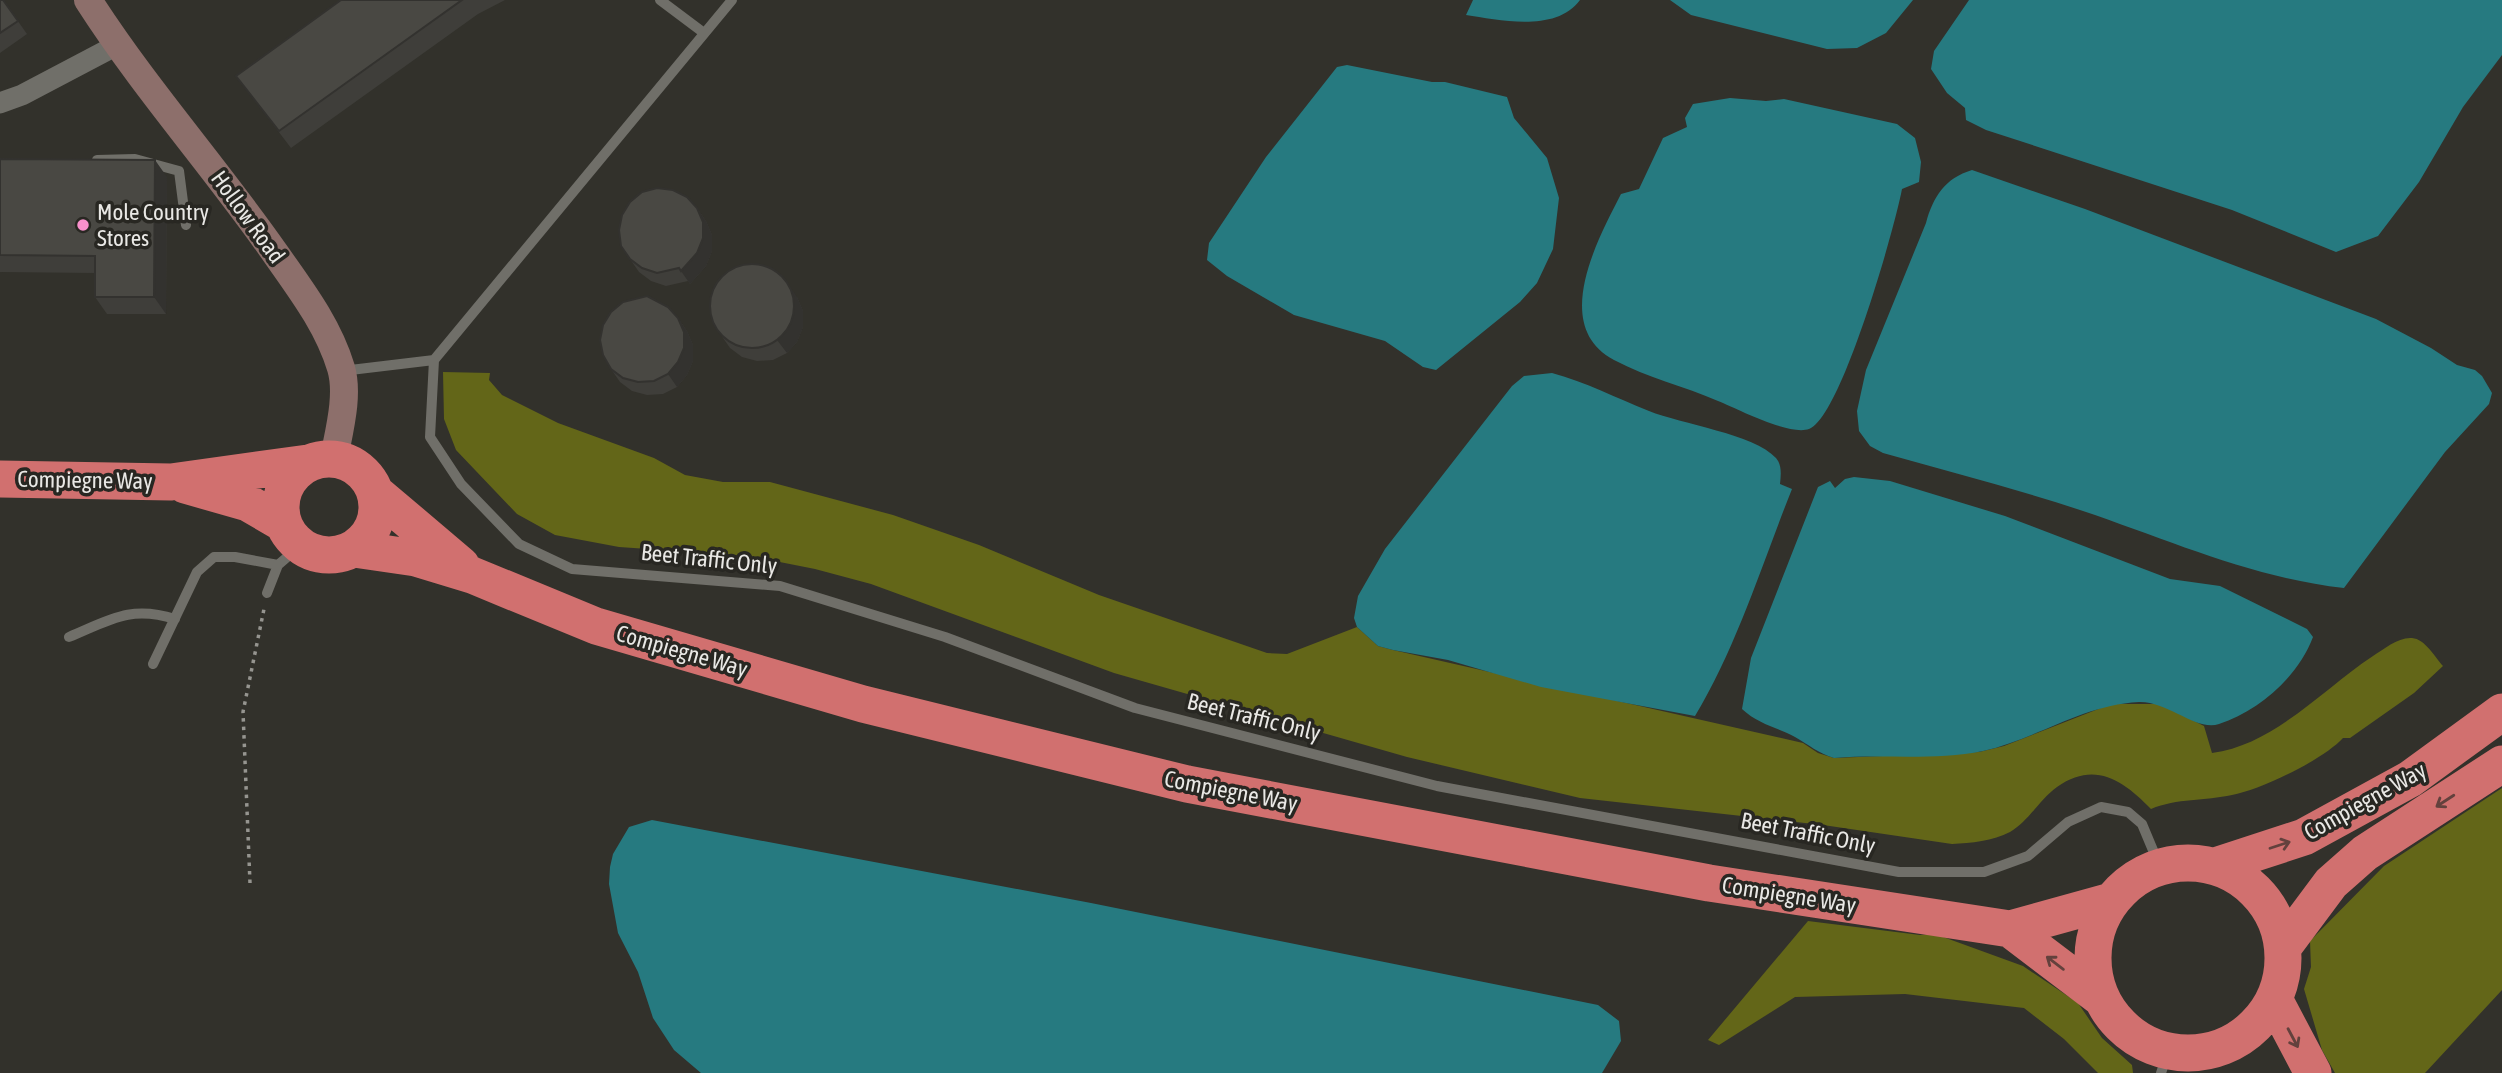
<svg xmlns="http://www.w3.org/2000/svg" width="2502" height="1073" font-family="'Asap Condensed',sans-serif">
<style>
.forest{fill:#636618}
.water{fill:#267a80}
.lines{fill:none;stroke-linecap:round;stroke-linejoin:round}
.path{stroke:#969590;stroke-width:3.5;stroke-dasharray:3.5 5;stroke-linecap:butt}
.lane{stroke:#706f69;stroke-width:10}
.street{stroke:#706f69;stroke-width:21}
.secondary{stroke:#8d6f6b;stroke-width:28}
.highway{stroke:#d1706f;stroke-width:37}
.wall{fill:#3f3e3a}
.shaded-wall{fill:#33322f}
.building{fill:#494843;stroke:#33322f;stroke-width:2}
.oneway{stroke:#63413d}
.poi-dot{fill:#f890cb;stroke:#282722;stroke-width:2.5}
.labels{text-anchor:middle;stroke-width:7;stroke-linejoin:round;paint-order:stroke}
.poi-label{font-size:23px;fill:#e9e8e5;stroke:#282722;text-anchor:start}
.street-label{font-size:23px;fill:#e9e8e5;stroke:#282722}
</style>
<rect width="100%" height="100%" fill="#32312b"/>
<path class="forest" d="M 443,372 L 490,373 L 489,380 L 502,395 L 558,423 L 654,458 L 685,475 L 723,482 L 770,482 L 893,515 L 979,545 L 1099,595 L 1267,653 L 1287,654 L 1357,627 L 1378,646 L 1393,650 L 1803,743 L 1818,753 L 1834,758 L 1979,752 L 2004,746 L 2111,704 L 2161,704 L 2204,726 L 2212,753 C 2274,745 2323,689 2373,656 C 2384,649 2398,637 2412,638 C 2425,639 2435,657 2443,666 L 2414,693 L 2350,738 L 2343,738 C 2324,759 2261,790 2232,795 C 2205,801 2177,798 2151,809 C 2124,781 2095,760 2057,787 C 2039,800 2029,821 2010,832 C 1993,841 1971,843 1952,844 L 1823,825 L 1580,798 L 1407,757 L 1114,673 L 871,584 L 815,569 L 749,556 L 619,547 L 555,535 L 517,514 L 456,450 L 444,419 Z
M 2502,788 L 2502,990 L 2425,1073 L 2335,1073 L 2322,1050 L 2304,989 L 2311,967 L 2310,941 L 2384,866 Z
M 1808,921 L 1920,935 L 1935,934 L 2023,966 L 2078,1003 L 2102,1038 L 2132,1065 L 2133,1073 L 2098,1073 L 2064,1039 L 2024,1008 L 1905,994 L 1795,997 L 1719,1045 L 1708,1040 Z"/>
<path class="water" d="M 1473,0 L 1580,0 C 1556,33 1499,20 1466,15 Z
M 1670,0 L 1913,0 L 1886,33 L 1857,48 L 1827,49 L 1691,15 Z
M 1969,0 L 2502,0 L 2502,55 L 2463,107 L 2419,182 L 2378,236 L 2336,252 L 2232,210 L 1986,130 L 1966,120 L 1965,108 L 1947,93 L 1931,69 L 1934,51 Z
M 1347,65 L 1432,82 L 1445,82 L 1507,97 L 1514,118 L 1547,158 L 1559,198 L 1553,249 L 1537,283 L 1520,302 L 1436,370 L 1423,367 L 1385,341 L 1294,315 L 1227,276 L 1207,260 L 1209,243 L 1266,157 L 1337,67 Z
M 1730,98 L 1766,101 L 1784,99 L 1897,124 L 1915,138 L 1921,162 L 1919,182 L 1902,189 C 1895,227 1841,418 1809,429 C 1789,436 1738,409 1718,401 C 1684,386 1648,378 1614,360 C 1550,326 1598,239 1621,194 L 1639,189 L 1663,138 L 1687,127 L 1685,118 L 1693,104 Z
M 1972,170 L 2085,209 L 2376,319 L 2431,348 L 2457,365 L 2475,370 L 2482,376 L 2492,393 L 2489,404 L 2445,452 L 2344,588 C 2253,578 2169,540 2083,511 C 2017,489 1950,472 1883,453 L 1870,446 L 1859,431 L 1857,411 L 1866,370 L 1926,223 C 1933,197 1945,178 1972,170 Z
M 1552,373 C 1586,382 1616,398 1649,411 C 1681,424 1754,434 1776,458 C 1782,465 1781,475 1780,484 L 1792,489 C 1762,564 1737,646 1695,716 L 1541,687 L 1448,660 L 1393,650 L 1378,646 L 1357,627 L 1354,618 L 1358,596 L 1385,549 L 1512,386 L 1524,376 Z
M 1854,477 L 1890,481 L 2005,516 L 2170,579 L 2220,586 L 2307,629 L 2313,637 C 2298,677 2259,711 2219,724 C 2197,732 2168,701 2139,702 C 2082,705 2037,739 1983,751 C 1935,761 1882,754 1834,758 C 1818,753 1809,745 1795,737 C 1776,727 1758,724 1742,709 L 1751,658 L 1818,487 L 1830,481 L 1835,488 L 1845,479 Z
M 652,820 L 1091,903 L 1598,1005 L 1619,1021 L 1621,1041 L 1602,1073 L 701,1073 L 674,1050 L 653,1018 L 638,972 L 618,933 L 609,884 L 610,867 L 613,854 L 629,827 Z"/>
<g class="lines">
<path class="path" d="M 250,883 L 243,712 L 264,609"/>
<path class="lane" d="M 660,0 L 704,33
M 97,160 L 135,159 L 179,171 L 186,225
M 434,360 L 430,437 L 461,484 L 519,544 L 572,569 L 780,586 L 945,637 L 1135,708 L 1437,786 L 1899,872 L 1984,872 L 2028,856 L 2068,822 L 2101,807 L 2128,812 L 2142,824 L 2160,867
M 342,371 L 434,360 L 732,0
M 267,593 L 278,565
M 69,637 C 110,620 130,605 175,619
M 153,664 L 197,572 L 214,557 L 235,557 L 278,565 L 300,546
M 2161,1073 L 2168,1052"/>
<path class="street" d="M 0,103 L 22,95 L 117,45"/>
<path class="secondary" d="M 88,0 C 145,89 215,167 275,253 C 301,290 328,325 341,368 C 349,395 339,431 334,458"/>
<path class="highway" d="M281 507a48 48 0 1 1 96 0a48 48 0 1 1-96 0Z
M 0,479 L 171,482 L 308,463
M 185,485 L 248,503 L 284,524
M 376,493 L 461,565
M 354,549 L 416,558 L 472,575 L 596,626 L 863,704 L 1187,784 L 1709,883 L 2010,929 L 2111,901
M2093 958a95 95 0 1 1 190 0a95 95 0 1 1-190 0Z
M 2215,866 L 2304,837 L 2410,779 L 2502,712
M 2010,929 L 2101,998
M 2284,946 L 2331,883 L 2365,853 L 2502,764
M 2275,1001 L 2313,1073"/>
</g>
<path class="wall" d="M 0,0 L 3,0 L 27,34 L 0,53 Z
M 341,0 L 505,0 L 478,14 L 291,148 L 236,76 Z
M 0,159 L 167,177 L 166,314 L 107,314 L 95,297 L 95,273 L 0,272 Z
M 697,208 L 706,221 L 712,235 L 712,251 L 706,266 L 690,284 L 688,281 L 666,286 L 651,281 L 639,272 L 630,259 Z
M 797,297 L 803,311 L 803,327 L 797,342 L 787,353 L 773,360 L 757,361 L 742,357 L 730,348 L 721,335 Z
M 678,318 L 687,331 L 693,345 L 693,361 L 687,375 L 677,387 L 663,394 L 647,395 L 632,391 L 620,382 L 611,369 Z"/>
<path class="shaded-wall" d="M 155,160 L 167,177 L 166,314 L 154,297 Z
M 697,208 L 706,221 L 712,235 L 712,251 L 706,266 L 690,284 L 681,271 Z
M 788,284 L 797,297 L 803,311 L 803,327 L 797,342 L 787,353 L 777,340 Z
M 678,318 L 687,331 L 693,345 L 693,361 L 687,375 L 677,387 L 668,374 Z"/>
<path class="building" d="M 0,0 L 3,0 L 18,21 L 0,33 Z
M 341,0 L 462,0 L 279,131 L 236,76 Z
M 0,159 L 155,160 L 154,297 L 95,297 L 95,256 L 0,255 Z
M 657,188 L 673,190 L 687,197 L 697,208 L 703,222 L 703,238 L 697,253 L 681,271 L 679,268 L 657,273 L 642,268 L 630,259 L 621,246 L 619,230 L 622,215 L 630,202 L 642,192 Z
M710 306a42 42 0 1 1 84 0a42 42 0 1 1-84 0Z
M 647,296 L 668,307 L 678,318 L 684,332 L 684,348 L 678,362 L 668,374 L 654,381 L 638,382 L 623,378 L 611,369 L 603,355 L 600,340 L 603,325 L 611,312 L 623,302 Z"/>
<defs><path id="oneway-shaft" d="M-6 0H5M1.5-3L5.5 0L1.5 3" fill="none" stroke-width="1.6" stroke-linecap="round" stroke-linejoin="round" transform="scale(1.75)"/></defs>
<g class="oneway">
<use href="#oneway-shaft" transform="translate(2445 801) rotate(147)"/>
<use href="#oneway-shaft" transform="translate(2280 845) rotate(-18)"/>
<use href="#oneway-shaft" transform="translate(2055 963) rotate(-143)"/>
<use href="#oneway-shaft" transform="translate(2293 1038) rotate(62)"/>
</g>
<circle class="poi-dot" cx="83" cy="225" r="7"/>
<g class="labels">
<g class="poi-label">
<text x="97" y="220">Mole Country<tspan x="97" dy="26">Stores</tspan></text>
</g>
<g class="street-label">
<text transform="translate(248 217) rotate(54)" y="8">Hollow Road</text>
<text transform="translate(85 480) rotate(1)" y="8">Compiegne Way</text>
<text transform="translate(709 559) rotate(6)" y="8">Beet Traffic Only</text>
<text transform="translate(682 651) rotate(16)" y="8">Compiegne Way</text>
<text transform="translate(1254 717) rotate(14)" y="8">Beet Traffic Only</text>
<text transform="translate(1231 791) rotate(11)" y="8">Compiegne Way</text>
<text transform="translate(2365 801) rotate(-29)" y="8">Compiegne Way</text>
<text transform="translate(1808 833) rotate(11)" y="8">Beet Traffic Only</text>
<text transform="translate(1789 895) rotate(9)" y="8">Compiegne Way</text>
</g>
</g>
</svg>
